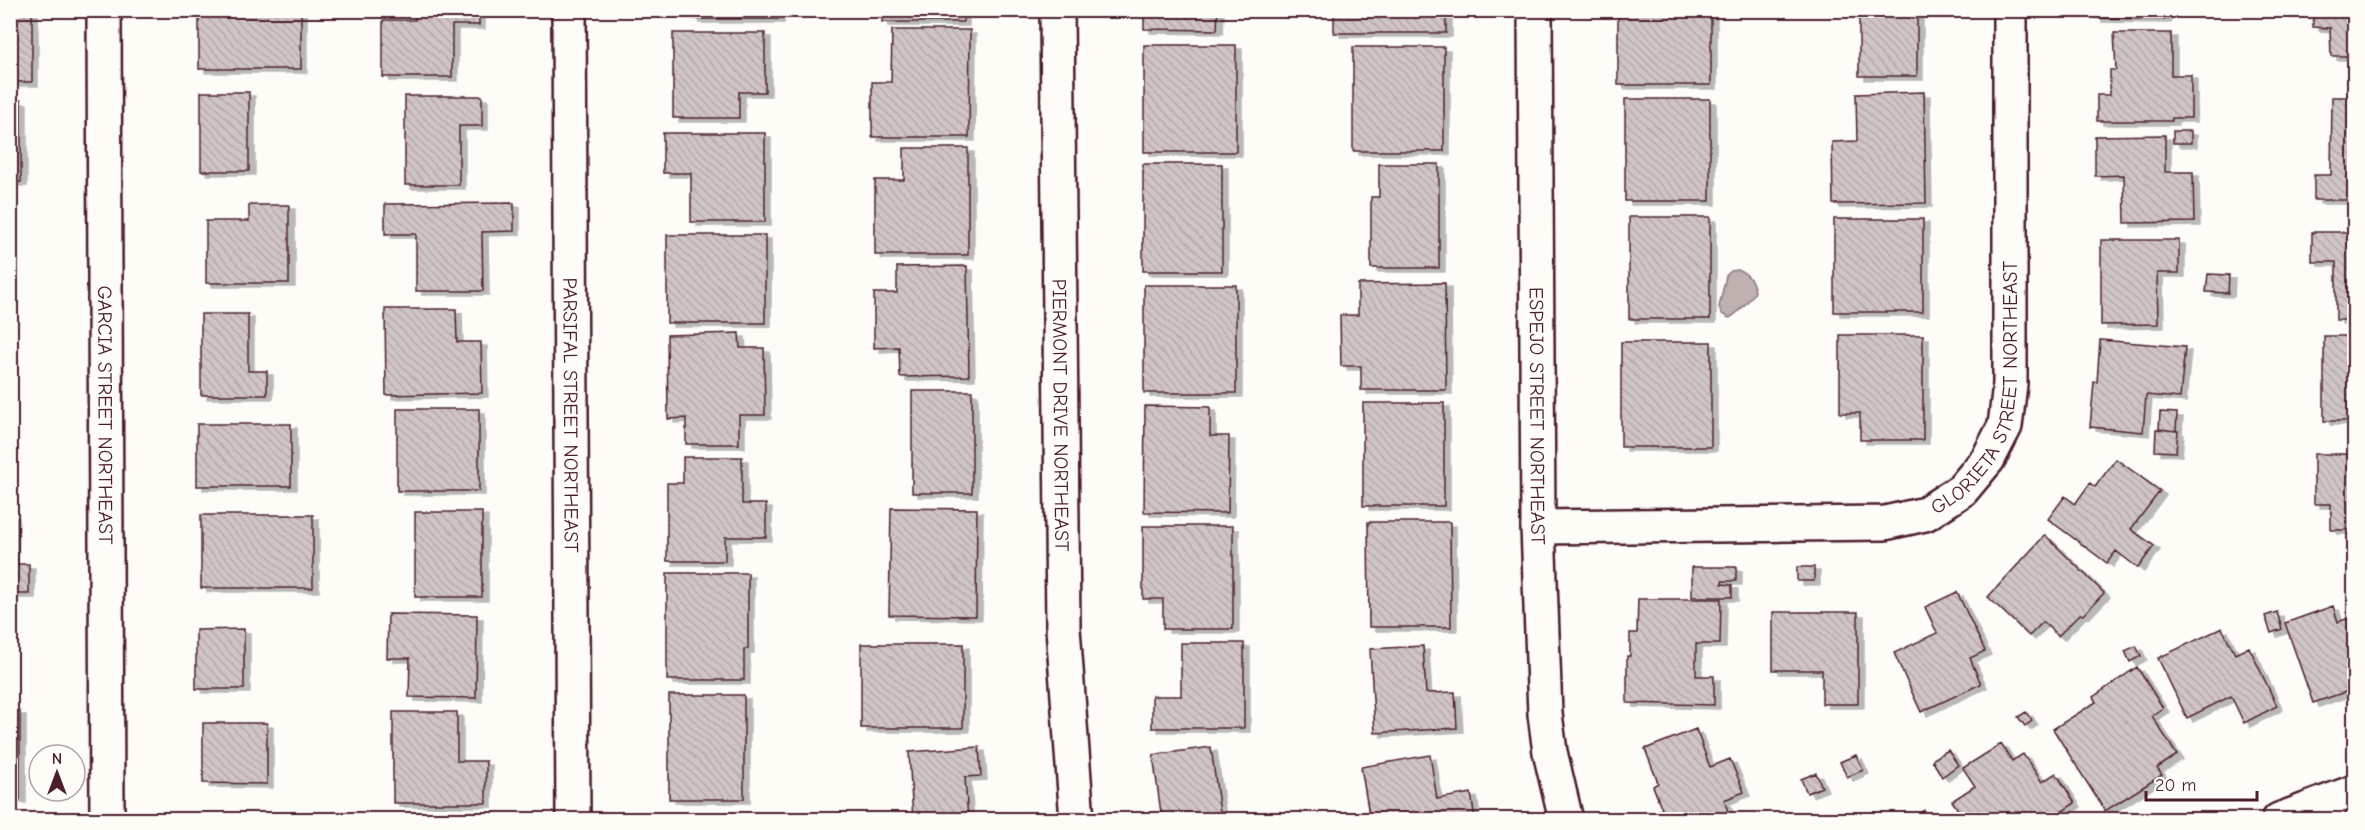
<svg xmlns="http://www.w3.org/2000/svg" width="2365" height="830" font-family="'Comic Neue',sans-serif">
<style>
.water{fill:#c0b1b1;stroke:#91777b;stroke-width:1.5}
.building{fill:url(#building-back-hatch);stroke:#4a1f2b;stroke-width:1.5;filter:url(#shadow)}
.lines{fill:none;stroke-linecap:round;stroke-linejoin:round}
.minor-casing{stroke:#4a1f2b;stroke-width:38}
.minor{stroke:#fdfcf7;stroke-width:33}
.labels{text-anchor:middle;stroke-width:6;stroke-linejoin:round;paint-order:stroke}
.street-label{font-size:20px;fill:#4a1f2b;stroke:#fdfcf7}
</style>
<defs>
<pattern id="building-back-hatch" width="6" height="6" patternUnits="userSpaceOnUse" patternTransform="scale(1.5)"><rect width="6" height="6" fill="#d0c5c4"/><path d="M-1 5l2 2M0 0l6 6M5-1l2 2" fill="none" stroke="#b4a9a9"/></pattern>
<filter id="shadow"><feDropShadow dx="6" dy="4" stdDeviation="0" flood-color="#0004"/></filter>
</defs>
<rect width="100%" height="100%" fill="#fdfcf7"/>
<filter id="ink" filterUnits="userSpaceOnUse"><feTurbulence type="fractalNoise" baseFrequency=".0167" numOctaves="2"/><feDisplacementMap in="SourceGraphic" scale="12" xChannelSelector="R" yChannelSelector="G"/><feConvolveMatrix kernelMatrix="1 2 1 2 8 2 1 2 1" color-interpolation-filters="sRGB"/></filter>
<g filter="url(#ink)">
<path class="water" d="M 1738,270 C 1749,274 1753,281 1755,292 C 1751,299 1735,316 1729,318 L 1722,314 L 1719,307 L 1726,276 L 1731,271 Z"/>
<path class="building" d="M 10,10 L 32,10 L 32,82 L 10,82 Z
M 199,10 L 301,10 L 301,69 L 199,69 Z
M 415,10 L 479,10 L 479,25 L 452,25 L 452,77 L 383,77 L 383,20 L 415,20 Z
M 693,10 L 778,10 L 778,19 L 693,19 Z
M 882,10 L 963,10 L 963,22 L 882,22 Z
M 1144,10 L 1218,10 L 1217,30 L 1144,29 Z
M 1334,10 L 1446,10 L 1446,33 L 1334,33 Z
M 1618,10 L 1711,10 L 1711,85 L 1618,85 Z
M 1859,10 L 1917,10 L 1917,76 L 1859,76 Z
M 2096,10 L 2165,10 L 2165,19 L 2096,18 Z
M 2313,10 L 2354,10 L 2354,66 L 2348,66 L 2348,56 L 2331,56 L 2330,28 L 2313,27 Z
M 892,30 L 970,30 L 969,137 L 872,137 L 872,82 L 891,82 Z
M 673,33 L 765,33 L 765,92 L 739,92 L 739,118 L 673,118 Z
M 2114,33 L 2171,33 L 2171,75 L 2191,75 L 2191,118 L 2172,118 L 2172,121 L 2097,121 L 2097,95 L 2110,95 L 2110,70 L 2116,70 Z
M 1144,45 L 1236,45 L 1236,152 L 1144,152 Z
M 1353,47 L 1444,47 L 1444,151 L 1353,151 Z
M 201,92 L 249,92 L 249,171 L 201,171 Z
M 1924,92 L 1926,203 L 1833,204 L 1832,142 L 1857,141 L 1856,94 Z
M 405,96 L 482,96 L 482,126 L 459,126 L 459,185 L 405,185 Z
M 2332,97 L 2354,97 L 2354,200 L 2314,200 L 2314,175 L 2331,175 Z
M 1625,99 L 1710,99 L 1710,201 L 1625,201 Z
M 10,100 L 21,100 L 21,182 L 10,182 Z
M 2173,131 L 2191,131 L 2191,143 L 2173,143 Z
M 663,133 L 765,133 L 765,222 L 691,222 L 691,173 L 663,173 Z
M 2165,135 L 2165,172 L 2193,172 L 2194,222 L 2125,223 L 2124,175 L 2095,176 L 2095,136 Z
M 904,148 L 968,148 L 968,255 L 875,255 L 875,180 L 904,180 Z
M 1143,164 L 1222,164 L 1222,271 L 1143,271 Z
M 1379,164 L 1439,164 L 1439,268 L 1371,268 L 1371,197 L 1379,197 Z
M 514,203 L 514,231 L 482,232 L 483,291 L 416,291 L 416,234 L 385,234 L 385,204 Z
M 249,205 L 289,205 L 289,283 L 206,283 L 206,221 L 249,221 Z
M 1629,217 L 1710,217 L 1710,319 L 1629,319 Z
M 1834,219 L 1923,219 L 1923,312 L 1834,312 Z
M 2312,232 L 2354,232 L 2354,320 L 2336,320 L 2336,262 L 2312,262 Z
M 667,235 L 765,235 L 765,323 L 667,323 Z
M 2101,240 L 2179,240 L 2179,273 L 2157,273 L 2158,324 L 2101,325 Z
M 967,266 L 969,376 L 900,377 L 899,347 L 874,348 L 874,293 L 897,293 L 897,267 Z
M 2208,274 L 2229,275 L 2228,293 L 2206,292 Z
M 1445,283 L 1446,390 L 1361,390 L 1361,366 L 1341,366 L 1340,315 L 1358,315 L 1358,284 Z
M 1144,285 L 1236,285 L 1236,393 L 1144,393 Z
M 385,309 L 456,309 L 457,342 L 481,342 L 482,393 L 386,395 Z
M 201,314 L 248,314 L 248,371 L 267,371 L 267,395 L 201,395 Z
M 739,333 L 740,348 L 764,348 L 765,415 L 739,415 L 739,444 L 686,444 L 686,418 L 668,419 L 667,335 Z
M 1840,335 L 1923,335 L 1923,440 L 1860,440 L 1860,413 L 1840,413 Z
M 2324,336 L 2354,336 L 2354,421 L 2324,421 Z
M 2100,340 L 2185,347 L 2180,398 L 2146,395 L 2143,432 L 2090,427 L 2094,382 L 2097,382 Z
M 1621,342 L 1711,342 L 1711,447 L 1621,447 Z
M 912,391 L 972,391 L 972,493 L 912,493 Z
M 1363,403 L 1444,403 L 1444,506 L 1363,506 Z
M 1145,406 L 1210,407 L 1210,436 L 1229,436 L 1228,513 L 1144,512 Z
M 397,409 L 479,409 L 479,491 L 397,491 Z
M 2160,412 L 2177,413 L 2176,431 L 2159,429 Z
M 197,424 L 291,424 L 291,486 L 197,486 Z
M 2156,429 L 2178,431 L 2176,452 L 2155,451 Z
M 2314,454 L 2354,454 L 2354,558 L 2350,558 L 2350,530 L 2331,530 L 2331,504 L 2314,504 Z
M 683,457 L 742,457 L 742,504 L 766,504 L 766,537 L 725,537 L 725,561 L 667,561 L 667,483 L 683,483 Z
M 2116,459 L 2160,491 L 2131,529 L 2154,546 L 2138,568 L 2116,551 L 2107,563 L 2048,519 L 2065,496 L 2075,504 L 2090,483 L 2095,487 Z
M 891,508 L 977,509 L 976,616 L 889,615 Z
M 415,512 L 482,512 L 482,597 L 415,597 Z
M 10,514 L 13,514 L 12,564 L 29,564 L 29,594 L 10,594 Z
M 201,515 L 313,515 L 313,588 L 201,588 Z
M 1368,522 L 1450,522 L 1451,627 L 1369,627 Z
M 1143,526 L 1233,526 L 1233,629 L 1163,629 L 1163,599 L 1143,599 Z
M 2045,535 L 2104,593 L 2083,615 L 2080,614 L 2058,636 L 2043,622 L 2029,636 L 1988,597 Z
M 1692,567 L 1736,567 L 1736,581 L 1722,581 L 1722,584 L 1732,585 L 1732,597 L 1692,597 Z
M 1797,567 L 1814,567 L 1814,581 L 1797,581 Z
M 667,573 L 748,573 L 748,649 L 744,649 L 744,680 L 667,680 Z
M 1957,592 L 1985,651 L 1970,658 L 1981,684 L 1921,712 L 1894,653 L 1937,633 L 1925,607 Z
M 1638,599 L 1721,599 L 1720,644 L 1696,644 L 1696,676 L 1714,676 L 1714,705 L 1627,703 L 1627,656 L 1630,656 L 1630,633 L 1637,633 Z
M 2333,606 L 2338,622 L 2354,616 L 2354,689 L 2313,703 L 2285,623 Z
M 1773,612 L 1858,612 L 1858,704 L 1822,704 L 1822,670 L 1773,670 Z
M 2277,612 L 2282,629 L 2271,633 L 2265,616 Z
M 388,614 L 477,615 L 476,698 L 409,697 L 410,658 L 387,658 Z
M 2222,628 L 2235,654 L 2249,647 L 2277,706 L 2244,723 L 2231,696 L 2187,718 L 2158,658 Z
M 244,629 L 244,689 L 196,689 L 196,630 Z
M 1181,643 L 1244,643 L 1244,728 L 1152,728 L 1152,696 L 1181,696 Z
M 861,644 L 963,644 L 963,728 L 861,728 Z
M 1423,646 L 1426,693 L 1455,692 L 1457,728 L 1375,733 L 1370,649 Z
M 2136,646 L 2141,656 L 2130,662 L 2125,651 Z
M 2137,667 L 2163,708 L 2152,716 L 2177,755 L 2157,768 L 2162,775 L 2105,811 L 2053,729 L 2096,702 L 2093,697 Z
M 669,695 L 744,695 L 744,799 L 669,799 Z
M 10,711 L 20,711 L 20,799 L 10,799 Z
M 393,712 L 457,712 L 457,761 L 486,761 L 486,803 L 393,803 Z
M 2026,712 L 2032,721 L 2025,726 L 2018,717 Z
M 203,723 L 267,723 L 267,784 L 203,783 Z
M 1696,729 L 1710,767 L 1730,759 L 1744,792 L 1724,800 L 1728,811 L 1707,820 L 1653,820 L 1651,813 L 1662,809 L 1653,786 L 1658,783 L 1645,749 Z
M 2001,744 L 2012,761 L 2023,754 L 2042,782 L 2056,773 L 2075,803 L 2049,820 L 2039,820 L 2035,814 L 2027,820 L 1965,820 L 1952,801 L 1975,786 L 1963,768 Z
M 979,747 L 981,776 L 965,777 L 968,820 L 913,820 L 909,752 Z
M 1211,747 L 1221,820 L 1162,820 L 1153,755 Z
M 1948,750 L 1958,765 L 1942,777 L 1932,760 Z
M 1430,755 L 1437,799 L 1471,793 L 1475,820 L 1370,820 L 1361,767 Z
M 1856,755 L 1863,770 L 1847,777 L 1840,762 Z
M 1816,773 L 1822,787 L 1807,793 L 1801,779 Z
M 1924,810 L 1932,820 L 1913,820 Z
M 671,814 L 765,814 L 765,820 L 671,820 Z
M 422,818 L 482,818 L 482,820 L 422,820 Z"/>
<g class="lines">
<g class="minor-casing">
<g id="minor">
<path id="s1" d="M 104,10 L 107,820"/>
<path id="s2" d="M 569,10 L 573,820"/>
<path id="s3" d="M 1057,10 L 1063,628 L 1077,820"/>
<path id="s4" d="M 1535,10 L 1538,527 L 1545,714 L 1550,752 L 1566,820"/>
<path id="s5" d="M 1538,527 L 1885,523 L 1925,514 L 1962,490 L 1988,459 L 2005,426 L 2010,384 L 2010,10"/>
<path d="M 2279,820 L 2354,792"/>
</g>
</g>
<use href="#minor" class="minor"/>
</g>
</g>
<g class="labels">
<g class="street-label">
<text dy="7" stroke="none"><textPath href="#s5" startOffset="536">GLORIETA STREET NORTHEAST</textPath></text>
<text dy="7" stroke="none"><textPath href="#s1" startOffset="405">GARCIA STREET NORTHEAST</textPath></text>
<text dy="7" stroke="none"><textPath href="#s2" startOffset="405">PARSIFAL STREET NORTHEAST</textPath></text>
<text dy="7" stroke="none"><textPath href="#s3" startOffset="405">PIERMONT DRIVE NORTHEAST</textPath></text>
<text dy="7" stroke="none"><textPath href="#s4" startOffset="406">ESPEJO STREET NORTHEAST</textPath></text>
</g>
</g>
<rect width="2365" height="830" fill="none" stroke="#fdfcf7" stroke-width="36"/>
<rect x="18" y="18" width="2329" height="794" fill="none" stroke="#4a1f2b" stroke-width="2" filter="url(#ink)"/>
<g transform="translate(57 773)"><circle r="28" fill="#fdfcf7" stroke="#b5a4a5" stroke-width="1.5"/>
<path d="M0-4.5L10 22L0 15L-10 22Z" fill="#4a1f2b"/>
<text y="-9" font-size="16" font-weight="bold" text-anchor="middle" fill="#4a1f2b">N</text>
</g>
<path d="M2146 791v9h111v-9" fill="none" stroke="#4a1f2b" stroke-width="3"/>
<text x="2155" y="791" font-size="18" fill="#4a1f2b" stroke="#fdfcf7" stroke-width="4.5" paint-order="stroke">20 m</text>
</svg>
